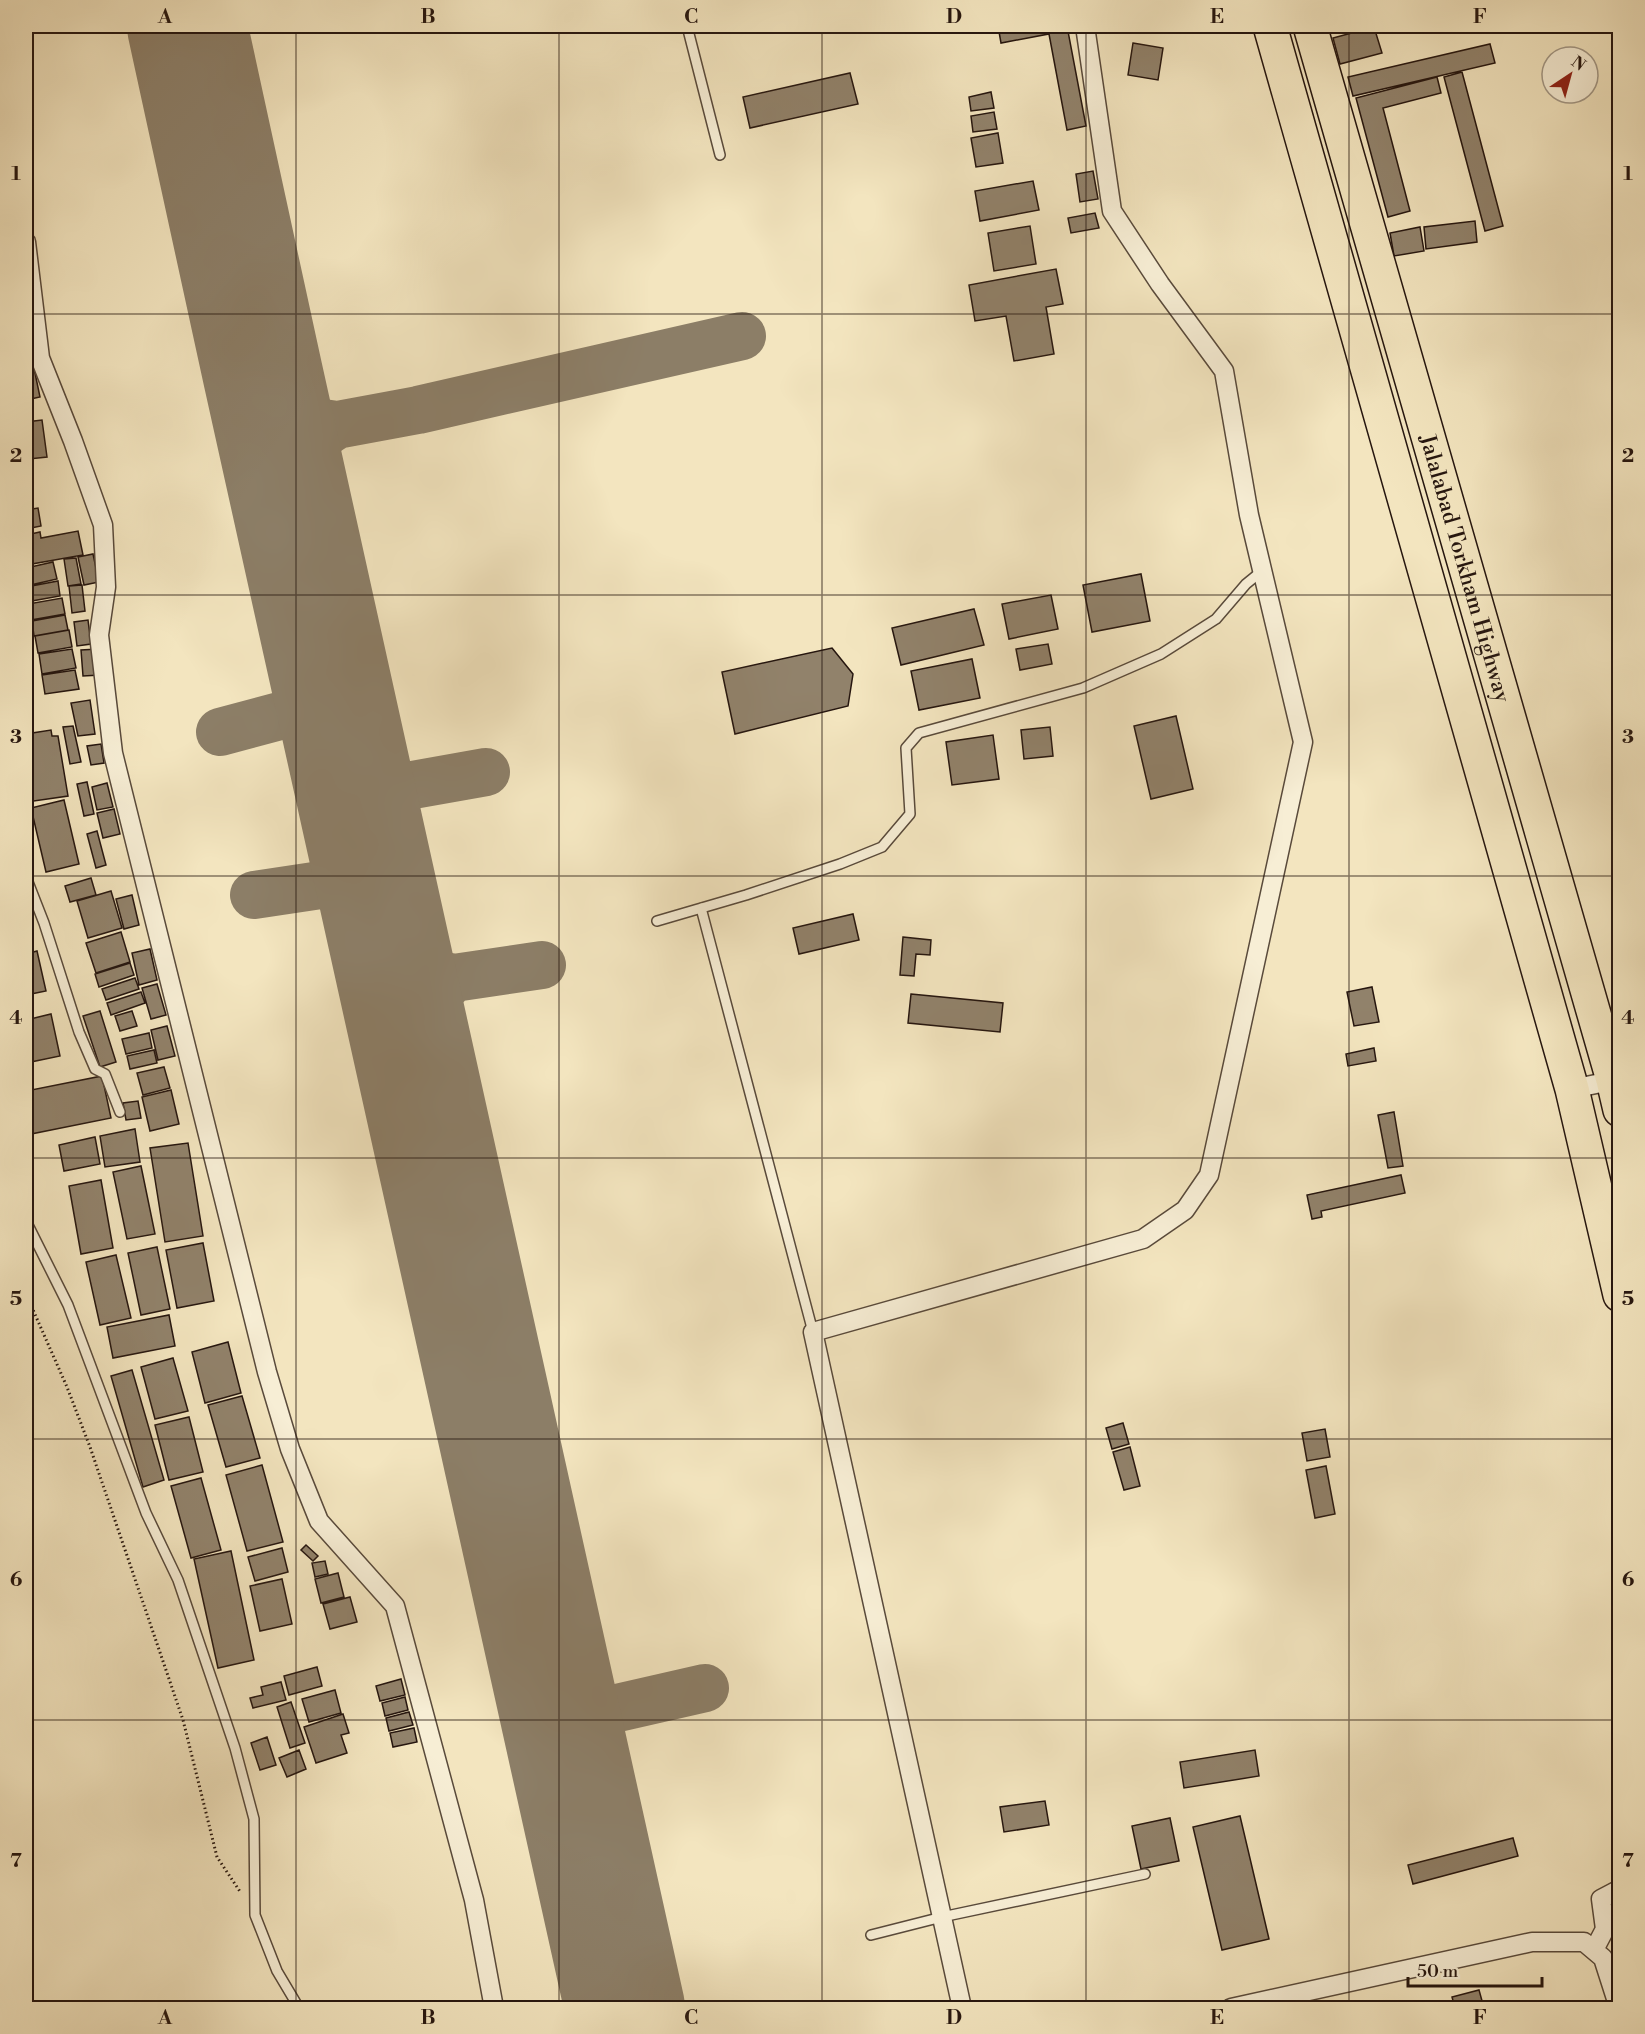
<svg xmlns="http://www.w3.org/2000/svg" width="1645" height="2034" font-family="'Libre Bodoni',serif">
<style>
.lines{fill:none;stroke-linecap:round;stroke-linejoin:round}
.taxiway{stroke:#8c7e67;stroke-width:48}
.runway{stroke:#8c7e67;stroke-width:120}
.building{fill:#91826b;stroke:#26160f;stroke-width:1.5}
.lane-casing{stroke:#594a3b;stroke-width:12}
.street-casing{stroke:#594a3b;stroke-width:21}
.highway-casing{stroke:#26160f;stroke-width:36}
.path{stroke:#26160f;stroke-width:3;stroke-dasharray:1.5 3;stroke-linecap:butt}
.lane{stroke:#f7eed5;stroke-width:9}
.street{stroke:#f7eed5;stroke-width:18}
.highway{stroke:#f3e5bf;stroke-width:33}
.grid{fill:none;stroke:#26160f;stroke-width:1.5;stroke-opacity:0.55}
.labels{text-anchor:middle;stroke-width:6;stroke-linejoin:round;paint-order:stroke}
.street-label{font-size:22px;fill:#26160f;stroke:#f7eed5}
.neatline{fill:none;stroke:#26160f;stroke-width:2}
.grid-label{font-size:20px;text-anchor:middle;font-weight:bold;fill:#26160f}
</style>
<rect width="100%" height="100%" fill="#f3e5bf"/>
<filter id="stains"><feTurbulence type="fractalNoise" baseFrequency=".00333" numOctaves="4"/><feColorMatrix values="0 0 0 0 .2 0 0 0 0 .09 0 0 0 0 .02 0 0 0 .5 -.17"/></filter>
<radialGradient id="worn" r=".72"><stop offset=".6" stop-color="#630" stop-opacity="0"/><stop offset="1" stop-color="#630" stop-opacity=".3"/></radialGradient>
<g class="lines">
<path class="taxiway" d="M 263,375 L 279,399 L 289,409 L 302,418 L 316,422 L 337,425 L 418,410 L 742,336
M 296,519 C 292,472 293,451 337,425
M 220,732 L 336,701
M 356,795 L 486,772
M 254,895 L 374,877
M 380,904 L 400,943 L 431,973 L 454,978 L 542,965
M 422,1086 C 417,1032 411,1018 454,978
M 544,1646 L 558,1679 L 568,1694 L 590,1706 L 613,1709 L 705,1688
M 584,1819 C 582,1797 571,1753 584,1734 C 592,1723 602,1716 613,1709"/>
<path class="runway" d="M 187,26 L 263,375 L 625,2008"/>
</g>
<path class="building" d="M 998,26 L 1067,26 L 1086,126 L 1067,130 L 1049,34 L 1001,43 Z
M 1374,27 L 1382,53 L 1340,64 L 1333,38 Z
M 1133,43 L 1163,48 L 1158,80 L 1128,75 Z
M 1490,44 L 1495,63 L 1353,96 L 1348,77 Z
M 1462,72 L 1503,226 L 1485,231 L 1444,77 Z
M 850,73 L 858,104 L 750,128 L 743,97 Z
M 1437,77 L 1441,93 L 1383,108 L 1410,211 L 1388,217 L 1356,98 Z
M 991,92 L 994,108 L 971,111 L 969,97 Z
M 994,112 L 997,129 L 973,132 L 971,116 Z
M 998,133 L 1003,163 L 976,167 L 971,138 Z
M 1093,171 L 1098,199 L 1080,202 L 1076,174 Z
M 1033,181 L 1039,210 L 980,221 L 975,191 Z
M 1095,213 L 1099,228 L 1071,233 L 1068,218 Z
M 1475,221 L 1477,242 L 1426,249 L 1424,227 Z
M 1030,226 L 1036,264 L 994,271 L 988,233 Z
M 1420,227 L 1424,251 L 1394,256 L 1390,233 Z
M 1056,269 L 1063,304 L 1046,307 L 1054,354 L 1014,361 L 1006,316 L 975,321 L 969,285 Z
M 30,349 L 40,397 L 26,400 L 26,350 Z
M 42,420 L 47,457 L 29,459 L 26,422 Z
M 38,508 L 41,526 L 26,529 L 26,510 Z
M 78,531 L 83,555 L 26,565 L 26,535 L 40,532 L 41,538 Z
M 93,554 L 99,582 L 84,585 L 78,557 Z
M 76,558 L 81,584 L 68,586 L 64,559 Z
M 53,562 L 57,579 L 26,586 L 26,568 Z
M 1141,574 L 1150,621 L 1092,632 L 1083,585 Z
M 58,581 L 60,596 L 26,602 L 26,587 Z
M 82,585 L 85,611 L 72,613 L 69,586 Z
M 1051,595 L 1058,629 L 1009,639 L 1002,604 Z
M 62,598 L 65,614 L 31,620 L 28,604 Z
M 974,609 L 984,645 L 901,665 L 892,628 Z
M 65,615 L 68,630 L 34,636 L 32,621 Z
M 88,620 L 91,644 L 77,646 L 74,622 Z
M 69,630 L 72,647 L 38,653 L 35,636 Z
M 26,641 L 33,677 L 26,679 Z
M 1048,644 L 1052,664 L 1020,670 L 1016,649 Z
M 832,648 L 853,674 L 848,706 L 735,734 L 722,672 Z
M 72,649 L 76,668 L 42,674 L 39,654 Z
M 98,649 L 100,675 L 83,676 L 81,650 Z
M 972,659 L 980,698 L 919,710 L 911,671 Z
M 75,670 L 79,689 L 45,694 L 42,675 Z
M 90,700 L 95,734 L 78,736 L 71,703 Z
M 1176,716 L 1193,789 L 1151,799 L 1134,726 Z
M 73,726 L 81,762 L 70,764 L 63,727 Z
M 1050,727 L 1053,756 L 1024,759 L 1021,730 Z
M 51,730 L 52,736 L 58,736 L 68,796 L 27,802 L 26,791 L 26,734 Z
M 993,735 L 999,779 L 952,785 L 946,742 Z
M 101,744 L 104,763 L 91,765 L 87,746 Z
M 87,782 L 94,814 L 84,816 L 77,784 Z
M 107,783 L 113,807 L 97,810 L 92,787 Z
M 64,800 L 79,864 L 46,872 L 31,808 Z
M 114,809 L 120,834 L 103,838 L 97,813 Z
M 97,831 L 106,865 L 96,868 L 87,834 Z
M 91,878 L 96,895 L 70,902 L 65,886 Z
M 111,891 L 122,928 L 88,938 L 77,901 Z
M 132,895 L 139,925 L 124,929 L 116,899 Z
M 26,902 L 32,933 L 26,934 Z
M 853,914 L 859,940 L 799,954 L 793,928 Z
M 121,932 L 130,962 L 96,973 L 86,943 Z
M 903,937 L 931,940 L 930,955 L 916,954 L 914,976 L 900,975 Z
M 150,949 L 157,980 L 139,985 L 132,953 Z
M 37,951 L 46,991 L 26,995 L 26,954 Z
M 130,963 L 134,975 L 99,987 L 95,974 Z
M 135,978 L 139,989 L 106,1000 L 102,989 Z
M 157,984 L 166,1015 L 151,1019 L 142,988 Z
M 1372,987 L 1379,1022 L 1354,1026 L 1347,992 Z
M 141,992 L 145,1003 L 111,1015 L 107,1003 Z
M 911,994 L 1003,1003 L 1000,1032 L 908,1023 Z
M 100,1011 L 116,1062 L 100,1067 L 83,1016 Z
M 132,1011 L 137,1026 L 120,1031 L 115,1016 Z
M 51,1014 L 60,1056 L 26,1063 L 26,1020 Z
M 167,1026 L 175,1056 L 158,1060 L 151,1030 Z
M 149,1033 L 152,1048 L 126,1054 L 122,1039 Z
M 1374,1048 L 1376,1061 L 1348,1066 L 1346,1054 Z
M 154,1050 L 157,1063 L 130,1069 L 127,1056 Z
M 164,1067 L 170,1088 L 143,1095 L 137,1073 Z
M 102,1076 L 111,1118 L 26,1135 L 26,1091 Z
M 171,1090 L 179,1124 L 150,1131 L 142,1097 Z
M 138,1101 L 141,1118 L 126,1120 L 123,1103 Z
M 1394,1112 L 1403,1166 L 1388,1168 L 1378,1115 Z
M 135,1129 L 140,1162 L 105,1167 L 100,1136 Z
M 95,1137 L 100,1164 L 64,1171 L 59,1145 Z
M 188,1143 L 203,1236 L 165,1242 L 150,1148 Z
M 141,1166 L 155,1234 L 127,1239 L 113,1172 Z
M 1401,1175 L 1405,1193 L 1321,1211 L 1322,1217 L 1312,1219 L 1307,1195 Z
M 101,1180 L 113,1248 L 81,1254 L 69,1186 Z
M 203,1243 L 214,1301 L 177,1308 L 166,1250 Z
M 157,1247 L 170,1309 L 141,1315 L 128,1253 Z
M 116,1255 L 131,1318 L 100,1325 L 86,1262 Z
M 169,1315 L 175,1346 L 113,1358 L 107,1327 Z
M 228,1342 L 241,1393 L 205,1403 L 192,1352 Z
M 173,1358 L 188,1411 L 155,1419 L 141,1367 Z
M 132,1370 L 164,1480 L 143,1487 L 111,1376 Z
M 242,1396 L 260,1458 L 226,1467 L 208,1405 Z
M 189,1417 L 203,1472 L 169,1480 L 155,1425 Z
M 1123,1423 L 1129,1444 L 1112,1449 L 1106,1428 Z
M 1325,1429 L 1330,1457 L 1307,1461 L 1302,1433 Z
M 1130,1447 L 1140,1486 L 1124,1490 L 1113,1452 Z
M 262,1465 L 283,1542 L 247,1551 L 226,1475 Z
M 1326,1466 L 1335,1514 L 1315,1518 L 1306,1470 Z
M 201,1478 L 221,1550 L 191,1558 L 171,1486 Z
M 306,1545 L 318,1556 L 313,1561 L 301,1550 Z
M 282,1548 L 288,1572 L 255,1581 L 248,1557 Z
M 231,1551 L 254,1660 L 218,1668 L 194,1559 Z
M 325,1561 L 328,1574 L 315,1577 L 312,1563 Z
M 338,1573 L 344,1597 L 321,1603 L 315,1579 Z
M 282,1579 L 292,1624 L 260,1631 L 250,1586 Z
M 350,1597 L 357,1622 L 330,1629 L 323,1604 Z
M 317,1667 L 322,1686 L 289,1695 L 284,1676 Z
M 401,1679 L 405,1695 L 380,1701 L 376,1686 Z
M 281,1682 L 286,1700 L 253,1708 L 250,1698 L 263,1695 L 261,1687 Z
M 335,1690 L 341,1713 L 309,1722 L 302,1699 Z
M 405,1697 L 408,1710 L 385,1716 L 382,1703 Z
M 291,1702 L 305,1743 L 290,1748 L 277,1707 Z
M 409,1712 L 413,1725 L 389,1731 L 386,1718 Z
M 343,1714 L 349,1733 L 341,1735 L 347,1753 L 316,1763 L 304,1727 Z
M 414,1728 L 417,1742 L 393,1747 L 390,1733 Z
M 267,1737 L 276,1765 L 260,1770 L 251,1743 Z
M 299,1750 L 306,1769 L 287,1777 L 279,1758 Z
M 1255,1750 L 1259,1776 L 1184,1788 L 1180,1762 Z
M 1045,1801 L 1049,1825 L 1004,1832 L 1000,1807 Z
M 1240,1816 L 1269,1939 L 1222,1950 L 1193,1827 Z
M 1170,1818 L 1179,1861 L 1141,1869 L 1132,1826 Z
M 1513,1838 L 1518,1856 L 1413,1884 L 1408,1865 Z
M 1479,1990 L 1484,2008 L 1455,2008 L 1452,1997 Z"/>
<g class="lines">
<g class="lane-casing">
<path id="lane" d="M 687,26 L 720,155
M 26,877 L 44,923 L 79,1032 L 95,1069 L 105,1074 L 120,1112
M 701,908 L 813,1332
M 657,921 L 746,895 L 840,864 L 882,847 L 910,814 L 906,748 L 919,733 L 1083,688 L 1161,654 L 1216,619 L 1246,584 L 1262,571
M 26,1221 L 68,1305 L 146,1513 L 178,1580 L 235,1748 L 254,1819 L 255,1915 L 277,1971 L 299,2008
M 871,1935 L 942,1917 L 1145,1874"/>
</g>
<g class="street-casing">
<path id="street" d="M 26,242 L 40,358 L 73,441 L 103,525 L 106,587 L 99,635 L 113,753 L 267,1372 L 290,1449 L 319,1521 L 395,1606 L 474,1900 L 494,2008
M 1572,1089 L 1620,1079
M 1594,1950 L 1605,1929 L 1601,1899 L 1620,1889
M 962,2008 L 813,1332 L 1143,1239 L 1185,1210 L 1209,1175 L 1303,742 L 1249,515 L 1224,371 L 1160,284 L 1112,211 L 1085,26
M 1231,2008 L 1532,1942 L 1584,1942 L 1603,1958 L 1619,2008"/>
</g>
<g class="highway-casing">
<g id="highway">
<path d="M 1270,26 L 1572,1089 L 1620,1295"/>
<path id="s1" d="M 1310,26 L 1613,1080 L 1620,1110"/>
</g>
</g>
<path class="path" d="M 26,1294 L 67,1387 L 90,1447 L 183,1720 L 217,1857 L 241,1893"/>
<use href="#lane" class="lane"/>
<use href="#street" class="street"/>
<use href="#highway" class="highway"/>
</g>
<path class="grid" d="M 296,26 L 296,2008M 559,26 L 559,2008M 822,26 L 822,2008M 1086,26 L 1086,2008M 1349,26 L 1349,2008M 26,314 L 1620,314M 26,595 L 1620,595M 26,876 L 1620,876M 26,1158 L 1620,1158M 26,1439 L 1620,1439M 26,1720 L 1620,1720"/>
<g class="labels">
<g class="street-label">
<text dy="8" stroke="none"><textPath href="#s1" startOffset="564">Jalalabad Torkham Highway</textPath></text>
</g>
</g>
<rect width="1645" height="2034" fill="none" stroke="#f3e5bf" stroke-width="66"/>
<g transform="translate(1570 75) rotate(36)"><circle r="28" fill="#f7eed5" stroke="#a39886" stroke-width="1.5"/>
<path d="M0-4.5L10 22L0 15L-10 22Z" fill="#8f2418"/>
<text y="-9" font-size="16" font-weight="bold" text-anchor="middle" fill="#26160f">N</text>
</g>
<path d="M1408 1977v9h134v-9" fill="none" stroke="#26160f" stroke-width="3"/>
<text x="1417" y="1977" font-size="18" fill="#26160f" stroke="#f7eed5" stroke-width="4.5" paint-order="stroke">50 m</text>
<rect x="33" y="33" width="1579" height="1968" class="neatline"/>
<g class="grid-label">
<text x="165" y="23">A</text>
<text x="428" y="23">B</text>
<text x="691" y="23">C</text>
<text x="954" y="23">D</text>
<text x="1217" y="23">E</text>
<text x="1480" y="23">F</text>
<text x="16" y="180">1</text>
<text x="1628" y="180">1</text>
<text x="16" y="462">2</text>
<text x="1628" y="462">2</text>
<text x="16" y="743">3</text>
<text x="1628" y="743">3</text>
<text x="16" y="1024">4</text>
<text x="1628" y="1024">4</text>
<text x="16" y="1305">5</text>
<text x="1628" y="1305">5</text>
<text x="16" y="1586">6</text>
<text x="1628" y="1586">6</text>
<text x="16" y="1867">7</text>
<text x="1628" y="1867">7</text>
<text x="165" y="2024">A</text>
<text x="428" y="2024">B</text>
<text x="691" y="2024">C</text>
<text x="954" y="2024">D</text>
<text x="1217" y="2024">E</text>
<text x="1480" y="2024">F</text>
</g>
<rect width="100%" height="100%" filter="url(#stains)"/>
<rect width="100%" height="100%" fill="url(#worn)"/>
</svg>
